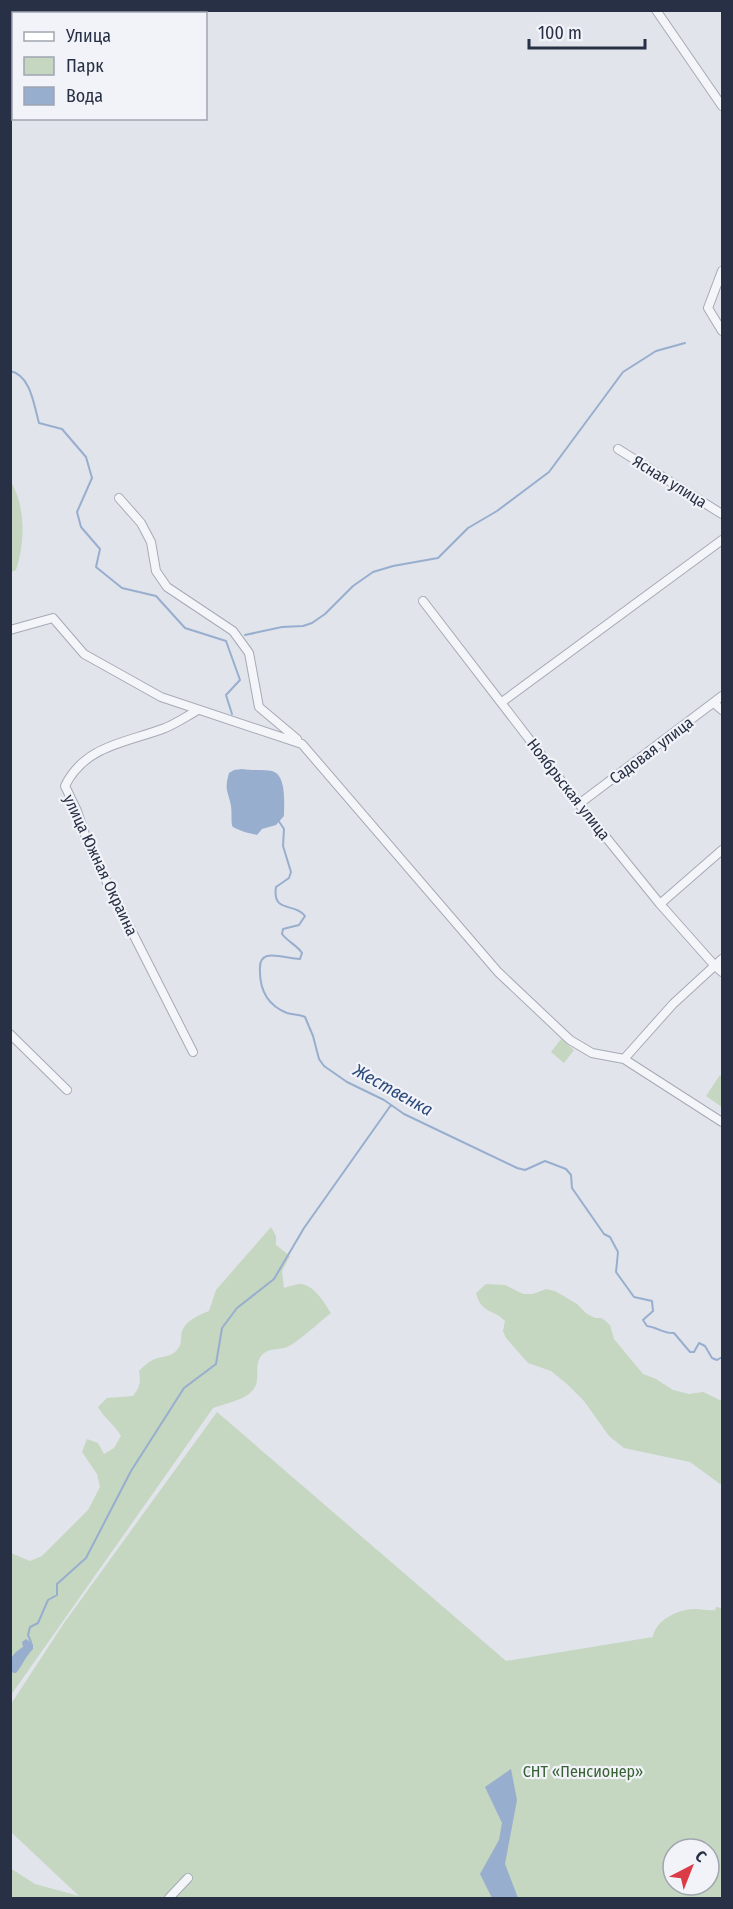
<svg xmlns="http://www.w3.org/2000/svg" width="733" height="1909" font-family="'Fira Sans Condensed',sans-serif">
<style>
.green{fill:#c5d6c1;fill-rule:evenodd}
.water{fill:#98aece}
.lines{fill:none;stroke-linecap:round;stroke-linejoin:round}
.stream{stroke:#98aece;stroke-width:2}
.street-casing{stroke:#a5aab6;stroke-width:10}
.primary-casing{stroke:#9fa7b8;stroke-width:15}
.street{stroke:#f4f5f9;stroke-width:8}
.primary{stroke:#fff;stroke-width:14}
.labels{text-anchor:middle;stroke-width:4.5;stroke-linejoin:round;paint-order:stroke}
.street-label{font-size:16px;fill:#273044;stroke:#f1f3f8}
.park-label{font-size:16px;fill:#386133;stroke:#f1f3f8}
.water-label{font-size:18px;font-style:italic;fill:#2d4b7c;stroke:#f1f3f8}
</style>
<rect width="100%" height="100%" fill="#e1e4eb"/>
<path class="green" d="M 11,482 C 26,507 25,544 16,570 L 11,572 Z
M 561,1039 L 574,1050 L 564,1063 L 551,1052 Z
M 720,1075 L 722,1077 L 722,1107 L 706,1096 Z
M 271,1227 L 276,1236 L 276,1245 L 290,1256 L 282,1271 L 284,1288 C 288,1287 294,1285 298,1284 C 313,1283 324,1302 331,1313 C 318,1323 305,1336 291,1345 C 282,1351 272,1347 264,1353 C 251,1364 263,1380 252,1391 C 244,1400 224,1404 213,1408 L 11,1695 L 11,1553 L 30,1561 L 42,1556 L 88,1510 L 100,1487 L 97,1474 L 82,1452 L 87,1439 L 98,1443 L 104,1454 L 114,1448 L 121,1436 C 114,1424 105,1419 98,1407 L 107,1398 L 133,1396 C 140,1387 141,1382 139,1371 C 144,1366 149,1361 155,1359 C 163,1356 171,1357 177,1350 C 183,1343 180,1339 182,1331 C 186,1320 199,1315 209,1311 L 216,1290 Z
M 486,1284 L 505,1285 L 523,1294 L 533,1294 L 546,1289 L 555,1291 L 577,1304 L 587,1314 L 595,1318 L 602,1318 L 610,1325 L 614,1339 L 643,1374 L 656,1379 L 673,1390 L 689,1394 L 703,1392 L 722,1401 L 722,1482 L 720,1484 L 690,1462 L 624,1448 L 609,1436 L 584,1401 L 567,1384 L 551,1371 L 528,1363 L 506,1338 L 503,1331 L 505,1321 C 493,1308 482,1315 476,1293 Z
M 217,1412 L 506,1661 L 653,1637 C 655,1620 680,1608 696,1609 C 702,1609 708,1611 715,1610 L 716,1607 L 722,1608 L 722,1898 L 11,1898 L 10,1868 L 35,1884 L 79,1896 L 11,1832 L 11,1704 L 64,1623 ZM 673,1849 L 709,1849 L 709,1885 L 673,1885 Z"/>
<path class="water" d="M 242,769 C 252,771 263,769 272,771 C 287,775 284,804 284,816 L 276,825 L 262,829 L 257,835 C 249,833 238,831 232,826 C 231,819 232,813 231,806 C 228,790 224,791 229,773 L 234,770 Z
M 26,1639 L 33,1644 L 33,1649 C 25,1657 23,1665 16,1673 L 13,1673 C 6,1661 13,1653 23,1647 L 22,1642 Z
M 511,1769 L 517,1800 L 505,1864 L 518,1898 L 492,1898 L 480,1874 L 499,1840 L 502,1823 L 485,1787 Z"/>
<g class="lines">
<path class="stream" d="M 10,371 C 31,375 34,406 39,423 L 62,429 L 86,457 L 92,478 L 77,512 L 81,527 L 100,549 L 96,567 L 122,588 L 156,596 L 185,628 L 226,641 L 240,680 L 226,695 L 232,714
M 245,635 L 282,627 L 303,626 L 312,623 L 325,614 L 353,586 L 373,572 L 393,566 L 438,558 L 468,528 L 497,511 L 549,472 L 623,372 L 656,351 L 685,343
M 278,820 L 284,829 L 283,846 L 291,872 L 289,878 L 276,887 C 272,914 295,902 305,916 L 299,925 L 283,929 L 282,934 C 288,942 297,945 302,953 L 300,959 C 290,959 277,954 267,956 C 261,958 260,962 260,967 C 259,988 267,1005 287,1013 C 293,1015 299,1014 305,1017 L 313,1036 L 319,1059 L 324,1066 L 347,1082 L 384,1100 L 404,1114 L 517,1168 L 525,1170 L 545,1161 L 566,1169 L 571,1175 L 572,1188 L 604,1234 L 610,1237 L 618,1252 L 616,1272 L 634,1297 L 652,1301 L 653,1311 L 643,1320 L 647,1326 C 657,1327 664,1334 674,1333 L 690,1352 L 694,1352 L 699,1343 L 705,1346 L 712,1358 L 717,1360 L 722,1357
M 31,1642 L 28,1635 L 30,1627 L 38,1623 L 48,1600 L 57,1595 L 57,1584 L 86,1558 L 131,1471 L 184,1388 L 216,1364 L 222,1328 L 237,1308 L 274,1279 L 304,1228 L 391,1105"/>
<g class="street-casing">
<path id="street" d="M 656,10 L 722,106
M 722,271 L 708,308 L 722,331
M 618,449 L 722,514
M 119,498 L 141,523 L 151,542 L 156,571 L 167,587 L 233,631 L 249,653 L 259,707 L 297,739
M 423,601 L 579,804 L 660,904 L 715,966 L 722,972
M 10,630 L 53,618 L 84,654 L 161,697 L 302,744 L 498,972 L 570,1040 L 592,1053 L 624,1059 L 722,1122
M 502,702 L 722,540
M 714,703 L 722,710
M 579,804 L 722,696
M 660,904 L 722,850
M 10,1034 L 67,1090
M 193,1052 L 90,849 L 77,811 L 65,786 C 85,745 126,743 165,728 C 177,723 187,716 198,710
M 624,1059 L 673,1004 L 722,959
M 169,1898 L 188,1878"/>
</g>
<g class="primary-casing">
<path id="primary" d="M 30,14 L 34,10
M 10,28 L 14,26"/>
</g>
<use href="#street" class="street"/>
<use href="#primary" class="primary"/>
</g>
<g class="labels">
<g class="street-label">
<text transform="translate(670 481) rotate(32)" y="6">Ясная улица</text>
<text transform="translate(651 750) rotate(-37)" y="6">Садовая улица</text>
<text transform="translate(569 789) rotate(52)" y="6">Ноябрьская улица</text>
<text transform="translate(101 865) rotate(65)" y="6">улица Южная Окраина</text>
</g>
<g class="park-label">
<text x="583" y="1777">СНТ «Пенсионер»</text>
</g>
<g class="water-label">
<text transform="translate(393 1090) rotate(29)" y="6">Жественка</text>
</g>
</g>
<rect width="733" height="1909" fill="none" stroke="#273044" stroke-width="24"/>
<rect x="12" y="12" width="195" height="108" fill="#f1f3f8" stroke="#a0a5b0" stroke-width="1.5"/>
<rect x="24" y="32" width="30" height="9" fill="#ffffff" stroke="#a0a5b0" stroke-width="1.5"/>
<text x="66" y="42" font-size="18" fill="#273044">Улица</text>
<rect x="24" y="57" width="30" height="18" fill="#c5d6c1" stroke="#a0a5b0" stroke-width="1.5"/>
<text x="66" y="72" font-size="18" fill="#273044">Парк</text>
<rect x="24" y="87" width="30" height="18" fill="#98aece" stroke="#a0a5b0" stroke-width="1.5"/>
<text x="66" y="102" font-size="18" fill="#273044">Вода</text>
<g transform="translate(691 1867) rotate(42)"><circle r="28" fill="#f1f3f8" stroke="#a0a5b0" stroke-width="1.5"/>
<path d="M0-4.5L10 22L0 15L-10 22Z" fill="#db3b46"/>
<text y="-9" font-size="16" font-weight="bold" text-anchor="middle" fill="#273044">С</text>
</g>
<path d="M529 39v9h116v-9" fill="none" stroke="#273044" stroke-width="3"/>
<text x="538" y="39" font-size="18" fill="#273044" stroke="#f1f3f8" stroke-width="4.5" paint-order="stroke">100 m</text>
</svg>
